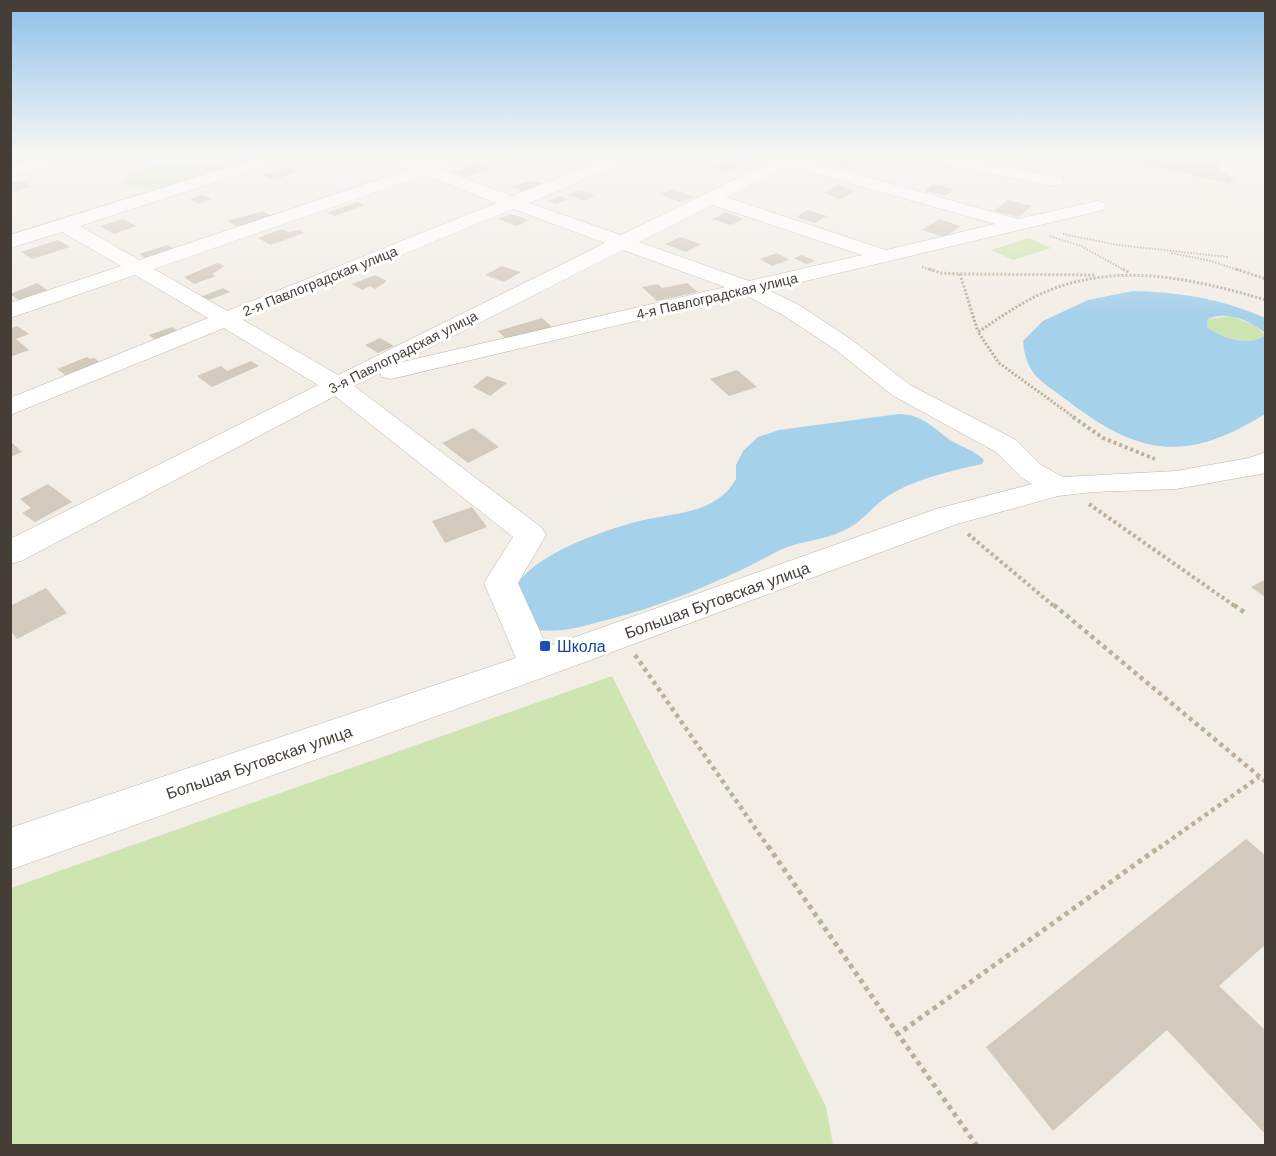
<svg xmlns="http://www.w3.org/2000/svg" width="1276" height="1156" font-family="Arial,sans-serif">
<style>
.green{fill:#cee4b1}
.water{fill:#a5d1eb}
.building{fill:#d3c9bc}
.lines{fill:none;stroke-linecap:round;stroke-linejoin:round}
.minor-casing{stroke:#bdb5a9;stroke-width:1}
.path-far4{stroke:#bdb09b;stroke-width:2;stroke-dasharray:1.5 1.5;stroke-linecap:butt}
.path-far3{stroke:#bdb09b;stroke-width:3;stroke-dasharray:2 2;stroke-linecap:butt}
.path-far2{stroke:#bdb09b;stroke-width:4;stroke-dasharray:3 3;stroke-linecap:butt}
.path-far1{stroke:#bdb09b;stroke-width:4.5;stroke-dasharray:4 4;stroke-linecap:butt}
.path{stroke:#bdb09b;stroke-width:5;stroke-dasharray:4.5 4.5;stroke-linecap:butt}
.minor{fill:#fff;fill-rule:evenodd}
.rail-casing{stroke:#959595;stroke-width:4}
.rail{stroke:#fff;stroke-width:2;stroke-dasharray:8;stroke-linecap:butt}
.transit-dot{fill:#1a4fb4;stroke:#fff;stroke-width:2}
.labels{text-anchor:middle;stroke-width:6;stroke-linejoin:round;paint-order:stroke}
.far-street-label{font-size:14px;fill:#443e36;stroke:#fff}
.street-label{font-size:16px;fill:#443e36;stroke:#fff}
.transit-label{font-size:16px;fill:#164399;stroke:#fff;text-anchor:start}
</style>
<rect width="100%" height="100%" fill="#f2eee6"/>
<path class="green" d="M 159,155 L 274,155 C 237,166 154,203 120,183 L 131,173 L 155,165 Z
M 1029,238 L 1051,248 L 1013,260 L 991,250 Z
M 1231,316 L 1256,326 L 1265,335 C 1249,348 1222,338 1207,327 L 1208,319 Z
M 612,676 L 826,1107 L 833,1145 L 11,1145 L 11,888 Z"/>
<path class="water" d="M 1133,291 C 1179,292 1223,299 1265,318 L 1265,333 C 1251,321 1227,310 1208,319 L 1207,327 C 1222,338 1249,348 1265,335 L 1265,414 C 1186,463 1140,456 1068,401 C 1042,381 1026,376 1023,341 L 1043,321 L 1088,300 Z
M 899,414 C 921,414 934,428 950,440 C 962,447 974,450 984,460 L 982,464 C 951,471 915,479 888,496 C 872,507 862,522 845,530 C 824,541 801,540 780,550 C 724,580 666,605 603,621 C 581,627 560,633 536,630 L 513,591 C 530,555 602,531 639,521 C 673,513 717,514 736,479 L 736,465 L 743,451 L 758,437 L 779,430 Z"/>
<path class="building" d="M 415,155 L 441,155 L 424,161 L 414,157 L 418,156 Z
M 1102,155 L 1211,155 L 1222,159 L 1214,159 L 1222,173 L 1234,178 L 1230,184 Z
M 841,157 L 858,162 L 846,168 L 829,163 Z
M 727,162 L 739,167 L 724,172 L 713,167 Z
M 477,163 L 490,168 L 465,177 L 452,173 Z
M 288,167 L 299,171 L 274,180 L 263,175 Z
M 532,180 L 543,184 L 523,192 L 512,187 Z
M 21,181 L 33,186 L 10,193 L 10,184 Z
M 932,184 L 954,189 L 946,196 L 924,191 Z
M 838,185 L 856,191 L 840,199 L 823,193 Z
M 674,189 L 694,197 L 680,202 L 660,194 Z
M 580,190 L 595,195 L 584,201 L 568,195 Z
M 203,195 L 212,199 L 198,204 L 190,199 Z
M 560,196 L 569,199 L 557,204 L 548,201 Z
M 1008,200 L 1032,206 L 1018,217 L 994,211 Z
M 357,202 L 365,205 L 335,216 L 327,213 Z
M 808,210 L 827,216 L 815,223 L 796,217 Z
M 263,211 L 273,217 L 240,228 L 227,221 Z
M 726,212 L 744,219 L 731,225 L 712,219 Z
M 511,214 L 529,220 L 517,226 L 498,219 Z
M 122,219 L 136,226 L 114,234 L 100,226 Z
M 939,219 L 961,226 L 944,237 L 922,230 Z
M 282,229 L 288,232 L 299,230 L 304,233 L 271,245 L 258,238 Z
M 680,237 L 701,244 L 686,252 L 665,244 Z
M 58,240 L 70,247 L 32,259 L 21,252 Z
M 168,245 L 179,251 L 150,261 L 139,254 Z
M 777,253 L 789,260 L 772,266 L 760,259 Z
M 802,255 L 815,261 L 806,264 L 794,258 Z
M 217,263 L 225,266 L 212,274 L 216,276 L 194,284 L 184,277 Z
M 502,266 L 521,272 L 504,282 L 485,275 Z
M 375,275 L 387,281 L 375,289 L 370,286 L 362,290 L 352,284 Z
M 37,283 L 53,294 L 25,304 L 10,294 Z
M 687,283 L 698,292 L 657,301 L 642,287 L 658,284 L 662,288 Z
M 223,288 L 230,292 L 206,301 L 200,297 Z
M 542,318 L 552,327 L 507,340 L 498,331 Z
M 17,326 L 29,334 L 16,339 L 29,350 L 10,357 L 10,329 Z
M 172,327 L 182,334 L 160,343 L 149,335 Z
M 380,338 L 394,346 L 378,353 L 365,345 Z
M 87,357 L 90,359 L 94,358 L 105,366 L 71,379 L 57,369 Z
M 251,361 L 259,366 L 212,387 L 197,376 L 221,366 L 227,371 Z
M 737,370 L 757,387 L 729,396 L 710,379 Z
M 487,376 L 507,383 L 490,396 L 473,387 Z
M 473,428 L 499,447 L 468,463 L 442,443 Z
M 10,441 L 22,452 L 10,457 Z
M 48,484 L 72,502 L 35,522 L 22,513 L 31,508 L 20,499 Z
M 472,507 L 487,527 L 445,543 L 432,521 Z
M 1266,579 L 1266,598 L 1251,587 Z
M 46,588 L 67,613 L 17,639 L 10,630 L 10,606 Z
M 1246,839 L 1266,856 L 1266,944 L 1219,986 L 1266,1031 L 1266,1135 L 1167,1030 L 1053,1131 L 986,1047 Z"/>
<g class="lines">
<g class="minor-casing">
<path id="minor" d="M 50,155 L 75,155 L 73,158 L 10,177 L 10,166 Z
M 267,155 L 291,155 L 289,158 L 80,226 L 139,260 L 410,169 L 383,158 L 381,155 L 404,155 L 426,163 L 451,155 L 475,155 L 473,158 L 441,169 L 512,196 L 616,155 L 638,155 L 636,158 L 529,203 L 621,235 L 784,155 L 805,155 L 802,159 L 1018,219 L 1097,201 L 1103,202 L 1106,206 L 1103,210 L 768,290 L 799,305 L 852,340 L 910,385 L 1016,440 L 1041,465 L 1063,477 L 1176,471 L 1249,458 L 1266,452 L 1266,473 L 1176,489 L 1093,492 L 1058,496 L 957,524 L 550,675 L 10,870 L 10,828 L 516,658 L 484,583 L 513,537 L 335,396 L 21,561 L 10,564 L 10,539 L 318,385 L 224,328 L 10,415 L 10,398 L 208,318 L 135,275 L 10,318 L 10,303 L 121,266 L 62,232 L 10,248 L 10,235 ZM 789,166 L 995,224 L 886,250 L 726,197 ZM 425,175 L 496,203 L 227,311 L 154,269 ZM 712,205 L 862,255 L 749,281 L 639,242 ZM 513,209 L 605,243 L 338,375 L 243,320 ZM 623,250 L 725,287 L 402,362 ZM 745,295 L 783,315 L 836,350 L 892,395 L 996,452 L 1021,477 L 1032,484 L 936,509 L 547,647 L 518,583 L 546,535 L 541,527 L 354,386 L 380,373 L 382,377 L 391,379 Z
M 904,155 L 939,155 L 1055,176 L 1061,177 L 1064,181 L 1061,185 L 1055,186 L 912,160 L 906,158 Z"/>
</g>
<path class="path-far4" d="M 1063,234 L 1118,245 L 1228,257
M 1050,236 L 1081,246 L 1126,271
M 1171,253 L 1211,261 L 1241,271
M 922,267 L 934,271"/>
<path class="path-far3" d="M 929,269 L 941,273 L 960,274 L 1096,275
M 1123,269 L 1130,273
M 1236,269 L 1266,279
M 960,274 L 978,332
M 1075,418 L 999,363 L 978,332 C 1001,317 1024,300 1050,290 C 1122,262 1194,279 1266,300"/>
<path class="path-far2" d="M 1073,417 L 1103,438 L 1155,459
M 1089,504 L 1236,607
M 968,534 L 1055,607"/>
<path class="path-far1" d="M 1054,605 L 1266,782
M 1234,605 L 1247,614
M 635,655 L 769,848
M 1159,848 L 1259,777"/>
<path class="path" d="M 768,846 L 898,1034
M 977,1146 L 898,1034 L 1161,846"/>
<use href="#minor" class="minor"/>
<g class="rail-casing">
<path id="rail" d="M 10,159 L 26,155"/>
</g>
<use href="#rail" class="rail"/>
</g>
<linearGradient id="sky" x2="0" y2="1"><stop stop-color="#8dc0e9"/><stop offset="0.49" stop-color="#f9f7f4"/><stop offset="1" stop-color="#f9f7f4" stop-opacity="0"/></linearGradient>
<rect width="1276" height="317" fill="url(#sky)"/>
<rect class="transit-dot" x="539" y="640" width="12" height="12" rx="3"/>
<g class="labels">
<g class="far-street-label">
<text transform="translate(320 281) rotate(-22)" y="5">2-я Павлоградская улица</text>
<text transform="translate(717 296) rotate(-13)" y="5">4-я Павлоградская улица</text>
<text transform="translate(403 352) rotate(-27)" y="5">3-я Павлоградская улица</text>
</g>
<g class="street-label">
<text transform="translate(717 600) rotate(-20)" y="6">Большая Бутовская улица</text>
<text transform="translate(259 762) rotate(-19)" y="6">Большая Бутовская улица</text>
</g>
<g class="transit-label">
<text x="557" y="652">Школа</text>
</g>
</g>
<rect width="1276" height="1156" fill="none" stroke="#443e36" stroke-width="24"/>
</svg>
